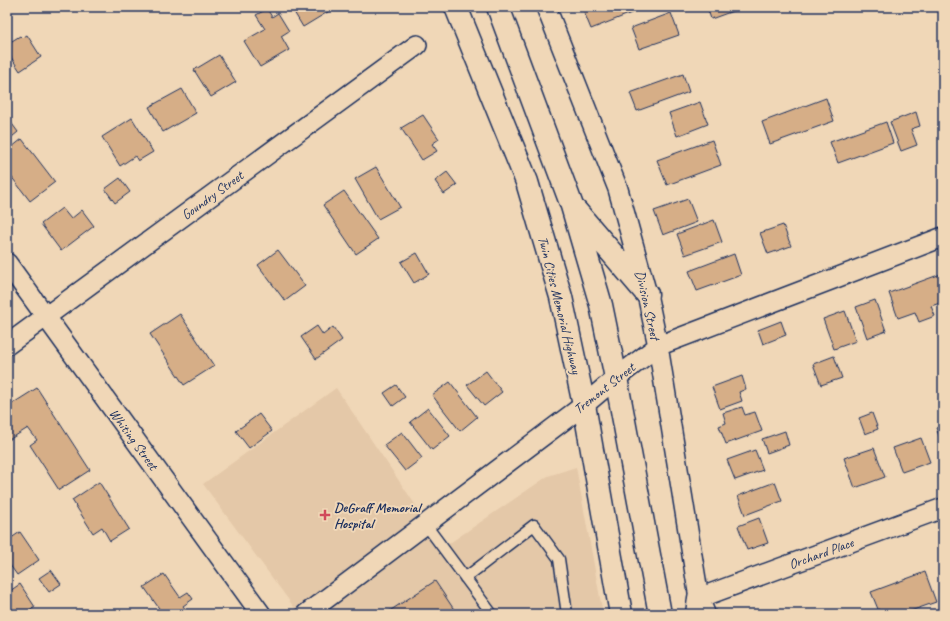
<svg xmlns="http://www.w3.org/2000/svg" width="950" height="621" font-family="Caveat,sans-serif">
<style>
.built{fill:#e4c8a8}
.building{fill:#d6ae87;stroke:#1b2f5e}
.lines{fill:none;stroke-linecap:round;stroke-linejoin:round}
.lane-casing{stroke:#1b2f5e;stroke-width:13}
.street-casing{stroke:#1b2f5e;stroke-width:22}
.primary-casing{stroke:#1b2f5e;stroke-width:25}
.lane{stroke:#f0d7b7;stroke-width:10}
.street{stroke:#f0d7b7;stroke-width:19}
.primary{stroke:#f0d7b7;stroke-width:22}
.poi-dot{fill:#d1495b;stroke:#f0d7b7;stroke-width:1.5}
.labels{text-anchor:middle;stroke-width:4;stroke-linejoin:round;paint-order:stroke}
.street-label{font-size:14px;fill:#1b2f5e;stroke:#f0d7b7}
.poi-label{font-size:14px;font-weight:bold;fill:#1b2f5e;stroke:#f0d7b7;text-anchor:start}
</style>
<rect width="100%" height="100%" fill="#f0d7b7"/>
<filter id="ink" filterUnits="userSpaceOnUse"><feTurbulence type="fractalNoise" baseFrequency=".025" numOctaves="2"/><feDisplacementMap in="SourceGraphic" scale="8" xChannelSelector="R" yChannelSelector="G"/><feConvolveMatrix kernelMatrix="1 2 1 2 8 2 1 2 1" color-interpolation-filters="sRGB"/></filter>
<g filter="url(#ink)">
<path class="built" d="M 336,388 L 444,547 L 548,476 L 576,467 L 603,614 L 299,614 L 203,484 Z"/>
<path class="building" d="M 291,7 L 329,7 L 331,10 L 303,27 Z
M 582,7 L 644,7 L 644,8 L 591,29 Z
M 707,7 L 744,7 L 711,19 Z
M 267,9 L 272,17 L 278,13 L 289,31 L 281,36 L 289,50 L 260,67 L 244,41 L 265,29 L 256,15 Z
M 671,13 L 679,35 L 639,49 L 631,28 Z
M 27,35 L 41,57 L 20,71 L 7,51 L 7,44 L 20,36 L 22,38 Z
M 219,55 L 236,82 L 211,97 L 194,70 Z
M 683,74 L 689,92 L 637,111 L 630,93 Z
M 182,89 L 196,113 L 163,132 L 149,107 Z
M 826,98 L 834,121 L 770,144 L 762,122 Z
M 700,102 L 708,124 L 677,136 L 669,113 Z
M 916,112 L 920,126 L 911,129 L 917,145 L 901,151 L 890,122 Z
M 423,115 L 439,139 L 432,144 L 437,151 L 422,160 L 401,128 Z
M 7,117 L 18,132 L 7,141 Z
M 132,118 L 153,152 L 138,161 L 135,156 L 120,166 L 102,137 Z
M 886,122 L 893,143 L 838,163 L 830,142 Z
M 22,139 L 55,182 L 30,201 L 7,171 L 7,151 Z
M 712,140 L 721,165 L 667,185 L 657,160 Z
M 376,167 L 400,207 L 378,219 L 355,179 Z
M 447,172 L 457,185 L 444,194 L 435,181 Z
M 120,178 L 130,192 L 115,203 L 105,189 Z
M 344,191 L 378,239 L 356,254 L 323,205 Z
M 688,199 L 697,222 L 663,235 L 654,211 Z
M 62,208 L 71,219 L 82,210 L 94,226 L 61,251 L 41,224 Z
M 714,220 L 722,242 L 685,255 L 677,234 Z
M 783,225 L 791,246 L 768,254 L 760,233 Z
M 278,250 L 305,286 L 285,301 L 258,265 Z
M 417,253 L 429,274 L 414,283 L 401,262 Z
M 734,254 L 741,275 L 697,291 L 689,271 Z
M 941,274 L 943,280 L 943,302 L 931,306 L 935,316 L 919,322 L 915,312 L 898,318 L 889,293 Z
M 875,300 L 886,331 L 867,338 L 856,307 Z
M 845,311 L 856,341 L 834,349 L 823,319 Z
M 180,314 L 214,366 L 184,385 L 150,334 Z
M 781,321 L 786,335 L 763,344 L 758,330 Z
M 317,326 L 323,335 L 333,327 L 342,340 L 316,359 L 301,337 Z
M 834,356 L 842,378 L 821,385 L 813,364 Z
M 486,371 L 502,392 L 484,406 L 467,385 Z
M 742,376 L 746,389 L 739,392 L 742,401 L 720,409 L 712,387 Z
M 450,382 L 477,417 L 460,431 L 432,395 Z
M 396,385 L 405,397 L 393,406 L 384,393 Z
M 37,388 L 90,470 L 59,490 L 30,445 L 37,440 L 28,428 L 7,441 L 7,407 Z
M 742,407 L 745,415 L 755,412 L 762,431 L 726,444 L 719,426 L 726,423 L 723,413 Z
M 428,408 L 450,436 L 432,450 L 410,422 Z
M 872,413 L 878,429 L 865,434 L 859,418 Z
M 259,414 L 272,431 L 249,448 L 236,431 Z
M 943,425 L 943,446 L 936,428 Z
M 785,431 L 789,445 L 767,453 L 762,439 Z
M 402,432 L 422,458 L 405,471 L 384,445 Z
M 921,438 L 930,462 L 902,472 L 893,448 Z
M 874,448 L 885,477 L 855,488 L 844,458 Z
M 755,450 L 763,470 L 735,480 L 727,460 Z
M 99,482 L 129,529 L 110,541 L 102,527 L 93,533 L 72,500 Z
M 775,482 L 782,501 L 745,515 L 738,496 Z
M 759,518 L 768,543 L 747,550 L 738,526 Z
M 20,532 L 39,560 L 17,575 L 7,561 L 7,541 Z
M 51,570 L 61,584 L 49,592 L 39,578 Z
M 925,572 L 936,602 L 902,614 L 880,614 L 871,592 Z
M 164,574 L 180,597 L 188,592 L 193,599 L 183,606 L 189,614 L 163,614 L 144,587 Z
M 435,581 L 457,614 L 385,614 Z
M 20,584 L 35,607 L 25,614 L 7,614 L 7,593 Z"/>
<g class="lines">
<g class="lane-casing">
<path id="lane" d="M 426,525 L 492,614
M 465,578 L 534,525 L 559,559 L 567,614"/>
</g>
<g class="street-casing">
<path id="street" d="M 546,7 L 618,189 L 647,294 L 658,346 L 699,598 L 705,613
M 7,263 L 261,614
M 7,345 L 417,45
M 699,598 L 943,508
M 306,614 L 584,405 L 616,378 L 658,346 L 943,237"/>
</g>
<g class="primary-casing">
<path id="primary" d="M 456,7 L 527,182 L 561,297 L 584,405 L 621,614
M 498,7 L 572,206 L 601,305 L 616,378 L 660,614
M 576,211 L 647,294
M 697,614 L 699,598"/>
</g>
<use href="#lane" class="lane"/>
<use href="#street" class="street"/>
<use href="#primary" class="primary"/>
</g>
</g>
<path class="poi-dot" d="M323 509h4v4h4v4h-4v4h-4v-4h-4v-4h4z"/>
<g class="labels">
<g class="street-label">
<text transform="translate(212 195) rotate(-36)" y="5">Goundry Street</text>
<text transform="translate(560 305) rotate(76)" y="5">Twin Cities Memorial Highway</text>
<text transform="translate(648 305) rotate(77)" y="5">Division Street</text>
<text transform="translate(604 388) rotate(-38)" y="5">Tremont Street</text>
<text transform="translate(134 439) rotate(54)" y="5">Whiting Street</text>
<text transform="translate(821 553) rotate(-20)" y="5">Orchard Place</text>
</g>
<g class="poi-label">
<text x="334" y="512">DeGraff Memorial<tspan x="334" dy="16">Hospital</tspan></text>
</g>
</g>
<rect width="950" height="621" fill="none" stroke="#f0d7b7" stroke-width="24"/>
<rect x="12" y="12" width="926" height="597" fill="none" stroke="#1b2f5e" stroke-width="1.5" filter="url(#ink)"/>
</svg>
